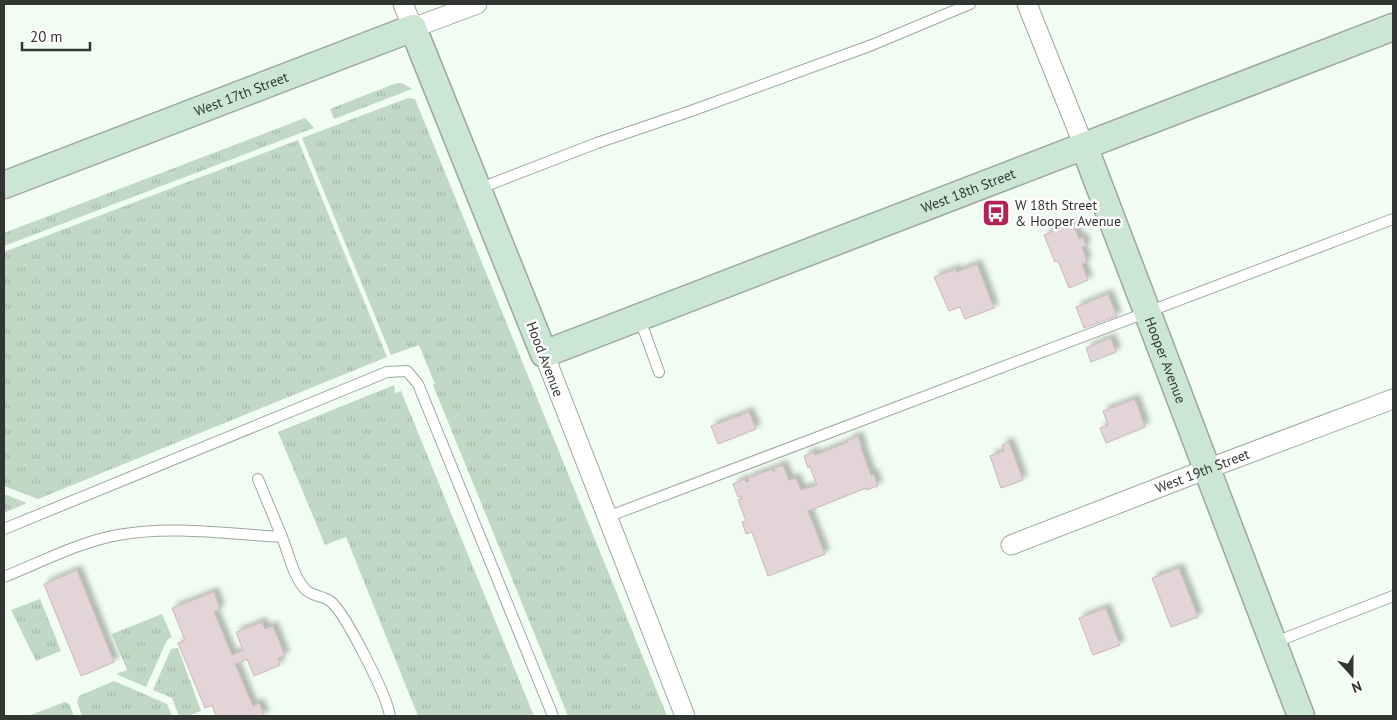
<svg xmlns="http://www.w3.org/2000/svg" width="1397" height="720" font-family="'PT Sans',sans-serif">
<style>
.grass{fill:url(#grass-tufts)}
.building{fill:#e3d4d7;stroke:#c7b8bb;filter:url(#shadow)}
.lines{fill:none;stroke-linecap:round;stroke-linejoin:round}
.lane-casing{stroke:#9da79f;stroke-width:12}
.street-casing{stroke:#9da79f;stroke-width:21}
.secondary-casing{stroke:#9da79f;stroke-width:29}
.lane{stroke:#fff;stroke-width:10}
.street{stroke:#fff;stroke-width:19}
.secondary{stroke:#cbe7d3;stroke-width:26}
.labels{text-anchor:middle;stroke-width:5;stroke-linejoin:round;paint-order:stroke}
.street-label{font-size:14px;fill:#323633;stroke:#fff}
.poi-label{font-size:14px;fill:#323633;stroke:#fff;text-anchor:start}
</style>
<defs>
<pattern id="grass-tufts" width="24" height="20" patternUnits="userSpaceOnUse" patternTransform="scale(1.25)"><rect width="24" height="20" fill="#c0d8c4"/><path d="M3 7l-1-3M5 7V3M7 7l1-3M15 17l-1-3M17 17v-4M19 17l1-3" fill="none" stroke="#a5baa9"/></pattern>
<filter id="shadow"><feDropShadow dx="4.5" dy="-4.5" stdDeviation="2.5" flood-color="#0004"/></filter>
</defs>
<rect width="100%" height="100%" fill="#f1fcf2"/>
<path class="grass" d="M 402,83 L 412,89 L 334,119 L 330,109 L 394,84 Z
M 408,98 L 415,99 L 667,716 L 568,716 L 433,385 L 435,384 L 419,345 L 391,355 L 302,138 Z
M 305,118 L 314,128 L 4,246 L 4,233 Z
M 298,140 L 387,357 L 38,499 L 4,486 L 4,252 Z
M 394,385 L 395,393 L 401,391 L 534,716 L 418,716 L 346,537 L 325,545 L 278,432 Z
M 4,494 L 27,503 L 4,513 Z
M 40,599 L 61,651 L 36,661 L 11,610 Z
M 162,614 L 172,637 L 167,640 L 146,687 L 116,674 L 127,670 L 112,634 Z
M 178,648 L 201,711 L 188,716 L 179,716 L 172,698 L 153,690 L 171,649 Z
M 114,681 L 167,704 L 172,716 L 82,716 L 77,702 L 79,696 Z
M 65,702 L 69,704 L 74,716 L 28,716 Z"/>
<path class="building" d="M 1073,223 L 1079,239 L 1083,237 L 1086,246 L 1082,247 L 1087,262 L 1082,264 L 1088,280 L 1069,288 L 1058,261 L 1055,262 L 1044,235 L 1064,225 L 1064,227 Z
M 977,264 L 994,308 L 965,319 L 960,307 L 949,311 L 934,277 L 956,269 L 957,272 Z
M 1108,294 L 1117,316 L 1084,328 L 1076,307 Z
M 1111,338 L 1116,352 L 1091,362 L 1086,348 Z
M 1135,399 L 1145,427 L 1106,443 L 1100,428 L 1108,425 L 1103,411 Z
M 749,412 L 756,429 L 718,444 L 711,426 Z
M 858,436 L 862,447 L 861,448 L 871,475 L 874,474 L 878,486 L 866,490 L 866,488 L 808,511 L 825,554 L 768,576 L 752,532 L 746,534 L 742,522 L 746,521 L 738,500 L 742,498 L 741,496 L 738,497 L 733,484 L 745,479 L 746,482 L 749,481 L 748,478 L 772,469 L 773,471 L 775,471 L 774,468 L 783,465 L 789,480 L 796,478 L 801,490 L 817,485 L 810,467 L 808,468 L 804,456 L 814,452 L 815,455 L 848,442 L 848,440 Z
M 1009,442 L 1023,480 L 1001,488 L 990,456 L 1004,451 L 1002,445 Z
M 1179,568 L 1198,617 L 1171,627 L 1152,578 Z
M 77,570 L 114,662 L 81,676 L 44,584 Z
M 214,592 L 220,609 L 214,612 L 232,655 L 243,650 L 236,632 L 262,622 L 265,629 L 273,626 L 285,656 L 278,658 L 280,665 L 254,676 L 247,659 L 235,664 L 253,706 L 259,703 L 265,716 L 216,716 L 212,705 L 205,708 L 178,643 L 185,640 L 172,608 Z
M 1106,608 L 1120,645 L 1093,655 L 1079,618 Z"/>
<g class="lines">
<g class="lane-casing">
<path id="lane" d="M 478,189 L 597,143 L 691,111 L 872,45 L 970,4
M 639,317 L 659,372
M 258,479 L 282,537
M 607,517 L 1393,219
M 4,529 L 387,372 L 407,371 L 418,384 L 553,716
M 4,577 C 41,562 79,542 118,535 C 170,525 229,534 282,537 C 288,552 294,579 306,590 C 312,596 323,596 330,601 C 345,612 387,696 390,716
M 1273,643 L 1393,596"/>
</g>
<g class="street-casing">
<g id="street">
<path d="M 403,4 L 413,28 L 477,4"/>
<path d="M 1027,4 L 1084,146"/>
<path d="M 544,354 L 685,716"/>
<path id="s1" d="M 1011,545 L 1207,469 L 1393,399"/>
</g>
</g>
<g class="secondary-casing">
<g id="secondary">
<path id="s2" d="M 1084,146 L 1301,716"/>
<path id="s3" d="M 4,185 L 413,28 L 544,354 L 1393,27"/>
</g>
</g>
<use href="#lane" class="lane"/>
<use href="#street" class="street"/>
<use href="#secondary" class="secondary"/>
</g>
<defs>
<g id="bus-square" transform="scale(1.4375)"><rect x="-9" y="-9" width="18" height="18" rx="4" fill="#b32356" stroke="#fff"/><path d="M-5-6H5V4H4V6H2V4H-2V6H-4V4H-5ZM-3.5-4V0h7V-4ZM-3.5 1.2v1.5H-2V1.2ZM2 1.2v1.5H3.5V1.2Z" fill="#fff"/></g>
</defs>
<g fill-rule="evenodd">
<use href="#bus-square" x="996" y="213"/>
</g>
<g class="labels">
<g class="street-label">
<text dy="5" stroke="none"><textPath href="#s3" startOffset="254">West 17th Street</textPath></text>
<text dy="5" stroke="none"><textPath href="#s3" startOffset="1244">West 18th Street</textPath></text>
<text transform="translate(545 359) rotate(69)" y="5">Hood Avenue</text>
<text dy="5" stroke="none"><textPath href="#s2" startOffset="229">Hooper Avenue</textPath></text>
<text dy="5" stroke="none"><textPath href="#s1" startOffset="205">West 19th Street</textPath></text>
</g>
<g class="poi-label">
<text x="1015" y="210">W 18th Street<tspan x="1015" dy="16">&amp; Hooper Avenue</tspan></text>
</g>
</g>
<rect width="1397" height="720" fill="none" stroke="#323633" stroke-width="10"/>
<g transform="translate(1352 675) rotate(159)" stroke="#ffffff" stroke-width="4" paint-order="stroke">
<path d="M0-4L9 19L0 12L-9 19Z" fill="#323633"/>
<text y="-8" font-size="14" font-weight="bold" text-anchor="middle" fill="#323633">N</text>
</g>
<path d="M22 42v8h68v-8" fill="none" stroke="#323633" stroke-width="2.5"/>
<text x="30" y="42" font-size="15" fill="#323633" stroke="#ffffff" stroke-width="4" paint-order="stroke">20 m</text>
</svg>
